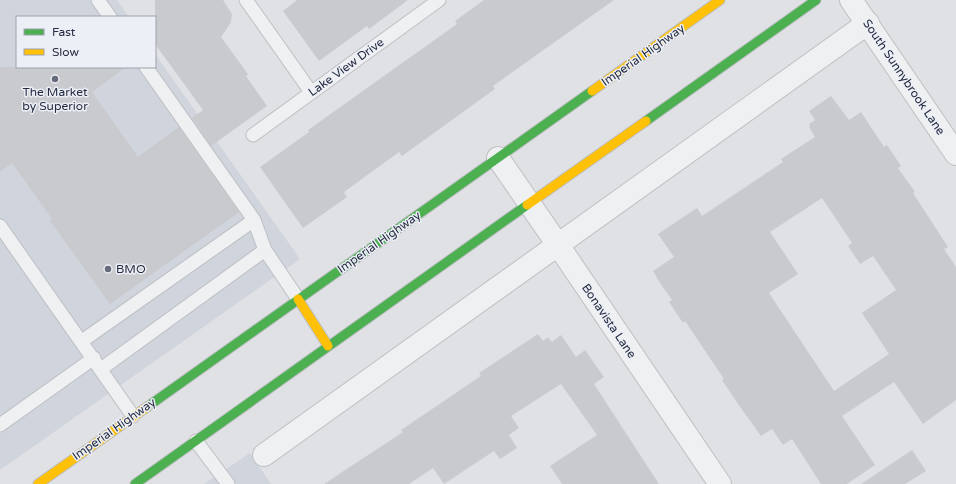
<svg xmlns="http://www.w3.org/2000/svg" width="956" height="484" font-family="'Varela Round',sans-serif">
<style>
.built{fill:#d0d4dd}
.building{fill:#c8cace;fill-rule:evenodd}
.lines{fill:none;stroke-linecap:round;stroke-linejoin:round}
.lane-casing{stroke:#bebfc3;stroke-width:15}
.street-casing{stroke:#bebfc3;stroke-width:24}
.fast-casing{stroke:#bbbec3;stroke-width:11}
.slow-casing{stroke:#bbbec3;stroke-width:11}
.lane{stroke:#eff0f2;stroke-width:13}
.street{stroke:#eff0f2;stroke-width:22}
.fast{stroke:#4caf50;stroke-width:9}
.slow{stroke:#ffc107;stroke-width:9}
.poi-dot{fill:#666b7a;stroke:#eceff6;stroke-width:1.5}
.labels{text-anchor:middle;stroke-width:3;stroke-linejoin:round;paint-order:stroke}
.street-label{font-size:12px;fill:#252c40;stroke:#eceff6}
.poi-label{font-size:12px;fill:#252c40;stroke:#eceff6}
</style>
<rect width="100%" height="100%" fill="#e0e1e5"/>
<path class="built" d="M 0,0 L 117,0 L 129,17 L 17,17 L 17,67 L 155,67 L 155,54 L 300,259 L 0,470 Z
M 250,453 L 271,484 L 204,484 Z"/>
<path class="building" d="M 155,0 L 223,0 L 232,14 L 231,22 L 221,37 L 248,74 L 246,76 L 267,106 L 211,146 L 192,118 L 203,110 L 155,44 Z
M 297,0 L 408,0 L 369,29 L 367,26 L 319,61 L 283,11 Z
M 484,0 L 614,0 L 493,86 L 495,89 L 402,156 L 399,152 L 344,192 L 347,197 L 303,228 L 260,167 L 309,132 L 308,130 L 457,24 L 455,21 Z
M 0,67 L 126,67 L 92,92 L 138,157 L 179,127 L 239,212 L 110,304 L 50,221 L 52,219 L 12,163 L 0,172 Z
M 831,96 L 849,120 L 861,112 L 884,147 L 887,145 L 901,166 L 898,168 L 915,192 L 913,193 L 948,247 L 944,249 L 956,267 L 956,400 L 923,424 L 894,382 L 842,416 L 875,465 L 847,484 L 821,484 L 792,439 L 783,445 L 772,429 L 761,436 L 736,401 L 722,380 L 724,379 L 685,321 L 683,323 L 669,302 L 672,300 L 656,277 L 657,277 L 653,271 L 674,257 L 658,234 L 697,208 L 702,216 L 783,162 L 781,159 L 815,137 L 809,127 L 810,126 L 809,124 L 815,120 L 809,111 ZM 822,198 L 852,243 L 848,246 L 860,264 L 873,256 L 896,290 L 862,313 L 889,354 L 834,391 L 769,293 L 798,274 L 770,232 Z
M 538,334 L 543,341 L 548,337 L 552,342 L 561,335 L 576,357 L 585,350 L 604,377 L 594,384 L 659,484 L 562,484 L 550,466 L 597,435 L 561,384 L 511,416 L 519,428 L 509,435 L 517,448 L 500,459 L 494,451 L 444,484 L 433,468 L 409,484 L 324,484 L 403,432 L 401,430 L 481,376 L 479,373 Z
M 912,450 L 926,471 L 905,484 L 861,484 Z"/>
<g class="lines">
<g class="lane-casing">
<path id="lane" d="M 98,0 L 110,17
M 246,0 L 311,92
M 146,67 L 254,220 L 265,250 L 298,299
M 253,135 L 439,0
M 0,226 L 133,416
M 82,341 L 254,220
M 101,369 L 265,250
M 0,425 L 94,358
M 196,441 L 228,484"/>
</g>
<g class="street-casing">
<path id="street" d="M 851,0 L 956,154
M 498,158 L 558,245 L 720,484
M 264,455 L 868,23"/>
</g>
<g class="fast-casing">
<path id="fast" d="M 646,121 L 816,0
M 147,407 L 592,91
M 135,484 L 527,205"/>
</g>
<g class="slow-casing">
<path id="slow" d="M 592,91 L 720,0
M 527,205 L 646,121
M 298,299 L 328,346
M 38,484 L 147,407"/>
</g>
<use href="#lane" class="lane"/>
<use href="#street" class="street"/>
<use href="#fast" class="fast"/>
<use href="#slow" class="slow"/>
</g>
<g class="poi-dot">
<circle cx="55" cy="79" r="4"/>
<circle cx="108" cy="269" r="4"/>
</g>
<g class="labels">
<g class="street-label">
<text transform="translate(643 55) rotate(-35)" y="4">Imperial Highway</text>
<text transform="translate(346 67) rotate(-36)" y="4">Lake View Drive</text>
<text transform="translate(904 77) rotate(56)" y="4">South Sunnybrook Lane</text>
<text transform="translate(379 242) rotate(-35)" y="4">Imperial Highway</text>
<text transform="translate(609 321) rotate(56)" y="4">Bonavista Lane</text>
<text transform="translate(114 429) rotate(-35)" y="4">Imperial Highway</text>
</g>
<g class="poi-label">
<text x="55" y="96">The Market<tspan x="55" dy="14">by Superior</tspan></text>
<text x="116" y="273" text-anchor="start">BMO</text>
</g>
</g>
<rect x="16" y="16" width="140" height="52" fill="#eceff6" stroke="#9ca1ad"/>
<rect x="24" y="29" width="20" height="6" fill="#4caf50" stroke="#9ca1ad"/>
<text x="52" y="36" font-size="12" fill="#252c40">Fast</text>
<rect x="24" y="49" width="20" height="6" fill="#ffc107" stroke="#9ca1ad"/>
<text x="52" y="56" font-size="12" fill="#252c40">Slow</text>
</svg>
